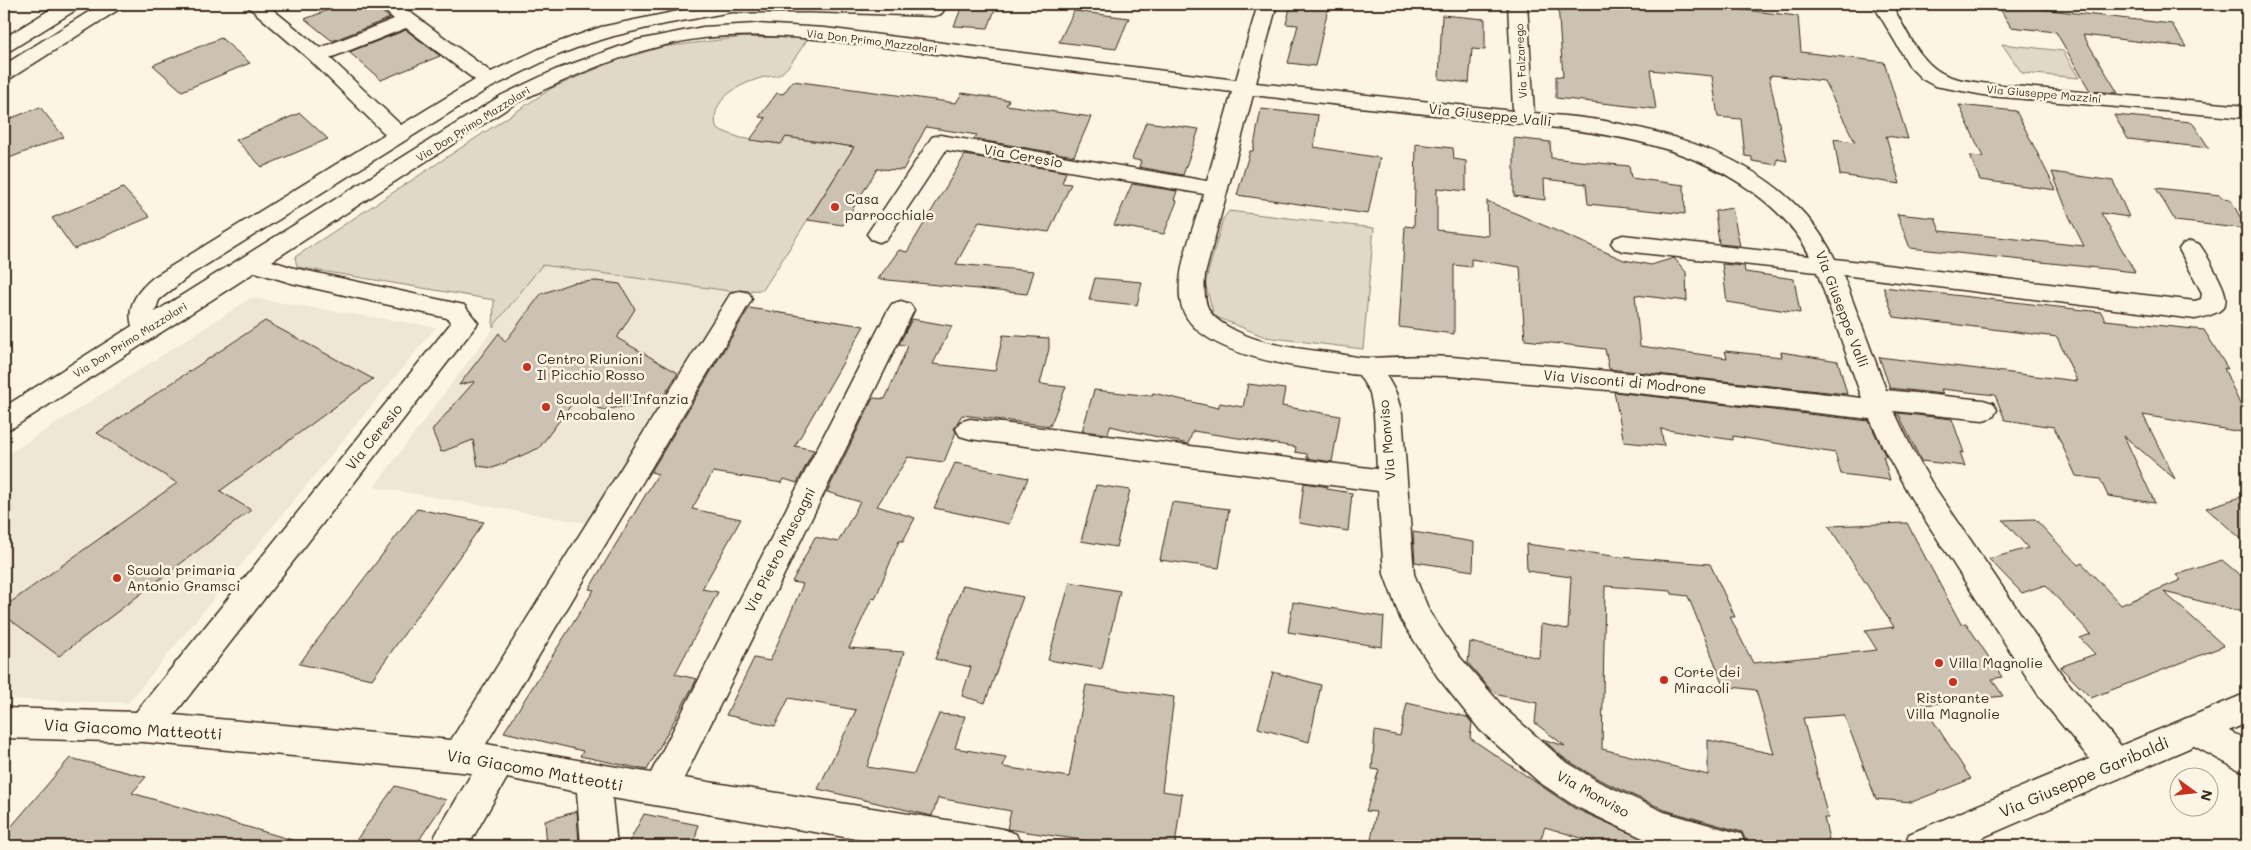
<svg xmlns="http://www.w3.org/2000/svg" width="2251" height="850" font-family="Mali,sans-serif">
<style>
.built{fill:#eee6d6}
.green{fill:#e0d8c8;stroke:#8e8173}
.building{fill:#ccc2b3;stroke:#3b2a1e;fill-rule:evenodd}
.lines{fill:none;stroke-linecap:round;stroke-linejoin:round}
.minor-casing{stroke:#3b2a1e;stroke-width:3}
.major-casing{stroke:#3b2a1e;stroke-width:3}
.minor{fill:#fcf5e5;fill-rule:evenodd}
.major{fill:#fcf5e5;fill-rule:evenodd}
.poi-dot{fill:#c8321e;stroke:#fcf5e5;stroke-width:2}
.labels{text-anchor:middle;stroke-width:5;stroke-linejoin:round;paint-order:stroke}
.far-street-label{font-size:11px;fill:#3b2a1e;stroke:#fcf5e5}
.street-label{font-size:14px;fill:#3b2a1e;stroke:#fcf5e5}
.poi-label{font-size:14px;fill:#3b2a1e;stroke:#fcf5e5;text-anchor:start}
.near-street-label{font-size:16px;fill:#3b2a1e;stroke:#fcf5e5}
</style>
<rect width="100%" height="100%" fill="#fcf5e5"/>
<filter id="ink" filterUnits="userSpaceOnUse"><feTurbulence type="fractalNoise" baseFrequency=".02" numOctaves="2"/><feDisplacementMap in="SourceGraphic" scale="10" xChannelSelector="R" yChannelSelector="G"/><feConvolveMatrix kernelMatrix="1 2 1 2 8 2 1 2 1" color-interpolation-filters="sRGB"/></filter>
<g filter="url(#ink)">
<path class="built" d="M 541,265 L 730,291 L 587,523 L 374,487 Z
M 251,298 L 436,327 L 128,703 L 4,699 L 4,457 Z"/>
<path class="green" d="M 744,37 L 808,38 C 802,47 789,69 780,74 C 775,77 770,76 765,77 C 740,83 707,100 717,129 L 741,138 L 780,144 L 786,137 L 854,147 L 763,290 L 730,291 L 542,265 L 493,327 L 494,300 L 297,267 L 295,257 L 552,88 L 617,60 L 661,47 Z
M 2002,44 L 2063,51 L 2079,78 L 2022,73 Z
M 1229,211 L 1374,228 L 1363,349 L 1265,337 L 1214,316 L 1205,283 L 1223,219 Z"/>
<path class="building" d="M 344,4 L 371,4 L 390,18 L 335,40 L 331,40 L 305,19 Z
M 963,4 L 997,4 L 988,28 L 954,26 Z
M 1291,4 L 1329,4 L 1315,66 L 1288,63 L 1298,25 L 1286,24 Z
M 1558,4 L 1689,4 L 1798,16 L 1801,52 L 1884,62 L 1908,139 L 1886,136 L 1900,184 L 1840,175 L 1834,139 L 1855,142 L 1824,81 L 1771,75 L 1771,77 L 1769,76 L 1787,161 L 1777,159 L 1777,165 L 1752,161 L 1752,157 L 1745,156 L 1741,119 L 1718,117 L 1712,76 L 1650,70 L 1656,109 L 1556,98 L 1556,76 L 1563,77 Z
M 1997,4 L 2172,24 L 2186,47 L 2083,35 L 2118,93 L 2090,91 L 2056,32 L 2011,27 Z
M 1074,11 L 1129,18 L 1116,49 L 1059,42 Z
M 1442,15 L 1485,19 L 1485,50 L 1472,49 L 1469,83 L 1439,79 Z
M 406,30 L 440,56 L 381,80 L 349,52 Z
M 221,38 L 250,63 L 182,91 L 153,65 Z
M 793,81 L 956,103 L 962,93 L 1009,100 L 1006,105 L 1091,117 L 1074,156 L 974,139 L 977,135 L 926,127 L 903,170 L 877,169 L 843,225 L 808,220 L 854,147 L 786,137 L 781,144 L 750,140 L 766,118 L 759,117 L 777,93 L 783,94 Z
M 1959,105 L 2016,111 L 2056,190 L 1980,180 L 1970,156 L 1983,157 Z
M 40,107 L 64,137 L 4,160 L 4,121 Z
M 1261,109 L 1318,115 L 1314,147 L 1380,158 L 1368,214 L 1237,195 L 1250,151 L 1253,151 Z
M 300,113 L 328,139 L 262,167 L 236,140 Z
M 2114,115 L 2192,122 L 2209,148 L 2128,139 Z
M 1146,122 L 1199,129 L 1183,175 L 1139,167 L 1141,161 L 1132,159 Z
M 1514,138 L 1550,142 L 1551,158 L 1629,166 L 1631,178 L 1684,185 L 1685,214 L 1588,204 L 1586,184 L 1544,179 L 1545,200 L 1514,196 Z
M 1416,144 L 1453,148 L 1454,159 L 1466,161 L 1466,191 L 1437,188 L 1437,230 L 1488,236 L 1487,201 L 1624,260 L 1651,265 L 1674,258 L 1686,272 L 1687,301 L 1635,295 L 1640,346 L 1727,358 L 1725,351 L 1782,357 L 1781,352 L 1838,361 L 1847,394 L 1609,369 L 1605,349 L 1525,340 L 1520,267 L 1471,259 L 1471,267 L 1454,265 L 1454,334 L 1399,327 L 1405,226 L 1414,227 Z
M 965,155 L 1066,172 L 1062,183 L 1071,184 L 1049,232 L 979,222 L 956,264 L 1034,271 L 1027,294 L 878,279 L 899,250 L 907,252 Z
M 2052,172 L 2113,181 L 2129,217 L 2101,213 L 2135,272 L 1910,248 L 1897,214 L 1935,218 L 1940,231 L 2084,246 L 2069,216 Z
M 1132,184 L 1177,191 L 1174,200 L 1177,201 L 1164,234 L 1114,225 Z
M 123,188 L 150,217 L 74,249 L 52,218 Z
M 2156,188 L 2220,195 L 2222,198 L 2230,199 L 2247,229 L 2175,221 Z
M 1732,208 L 1740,246 L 1719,244 L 1715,211 Z
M 1722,264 L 1744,266 L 1745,272 L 1794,279 L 1800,313 L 1727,302 Z
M 1095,278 L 1142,282 L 1137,305 L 1089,300 Z
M 596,281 L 620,284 L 635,309 L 617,338 L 678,373 L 658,405 L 645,403 L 603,410 L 577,397 L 539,448 L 493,468 L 478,466 L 473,440 L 441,452 L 432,430 L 475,381 L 459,385 L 499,333 L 505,342 L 541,294 L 572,283 Z
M 1883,287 L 2101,312 L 2105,320 L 2204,330 L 2228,369 L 2224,368 L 2247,420 L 2247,433 L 2143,415 L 2175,479 L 2124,436 L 2155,503 L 2108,496 L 2100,479 L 2076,476 L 2054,427 L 2005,420 L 1995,395 L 1941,389 L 1943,394 L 1890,388 L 1879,357 L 2077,381 L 2057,337 L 1894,317 Z
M 749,308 L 864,326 L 795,446 L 814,450 L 797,483 L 784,479 L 782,483 L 713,472 L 692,509 L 741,519 L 702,589 L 718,592 L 675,674 L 697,679 L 647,770 L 580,756 L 583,751 L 504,732 L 594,590 L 589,589 L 658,474 L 651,472 Z
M 912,319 L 952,326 L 933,364 L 995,371 L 1003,335 L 1049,338 L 1049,349 L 1040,384 L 1066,387 L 1050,426 L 962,415 L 954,428 L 956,432 L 944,462 L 908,457 L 877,506 L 915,518 L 903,541 L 899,541 L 875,599 L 872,598 L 849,648 L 904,652 L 867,767 L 914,774 L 939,714 L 965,716 L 955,748 L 1006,757 L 1003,767 L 1069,777 L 1086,685 L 1174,697 L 1162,791 L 1182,794 L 1175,846 L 1123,846 L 1007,829 L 1011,811 L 938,798 L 932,816 L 818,789 L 856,710 L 789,698 L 775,726 L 726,715 L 754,658 L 770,661 L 803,584 L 792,582 L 815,537 L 838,542 L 860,502 L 827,492 L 873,398 L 885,399 L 908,346 L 899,344 Z
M 265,321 L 373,379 L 220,491 L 251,510 L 59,656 L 4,615 L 4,607 L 177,483 L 97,433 Z
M 1248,384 L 1285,389 L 1282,406 L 1340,416 L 1332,462 L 1307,458 L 1307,454 L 1295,452 L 1296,447 L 1193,431 L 1188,444 L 1110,426 L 1108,434 L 1082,431 L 1094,390 L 1152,396 L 1153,393 L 1218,408 L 1220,403 L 1243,407 Z
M 1614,392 L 1869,421 L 1886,457 L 1883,456 L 1890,480 L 1841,474 L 1835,453 L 1733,436 L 1733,440 L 1661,429 L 1664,446 L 1624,442 Z
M 1898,413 L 1952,419 L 1964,453 L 1960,452 L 1965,466 L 1921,461 Z
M 955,463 L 1028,478 L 1009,524 L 934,508 Z
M 1304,483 L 1328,487 L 1327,489 L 1352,493 L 1348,531 L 1299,523 Z
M 1096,485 L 1130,490 L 1116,547 L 1081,541 Z
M 2247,495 L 2247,544 L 2206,508 Z
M 1172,502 L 1229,509 L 1219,568 L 1160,560 Z
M 417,509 L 484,522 L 372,679 L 299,664 Z
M 2035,519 L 2078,565 L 2082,563 L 2121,605 L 2181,580 L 2176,575 L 2222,560 L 2247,581 L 2247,613 L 2164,592 L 2224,646 L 2091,698 L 2060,667 L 2095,654 L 2080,638 L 2091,634 L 2045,585 L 2022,593 L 1989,559 L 2028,548 L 2003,520 Z
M 1907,523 L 1961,624 L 1966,623 L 2002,677 L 1992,679 L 2003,696 L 1923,705 L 1971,779 L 1912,802 L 1876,799 L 1844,715 L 1803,718 L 1828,818 L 1824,818 L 1829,839 L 1816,846 L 1748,846 L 1742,832 L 1665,810 L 1600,780 L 1564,758 L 1542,739 L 1565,746 L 1535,723 L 1537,703 L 1498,695 L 1489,688 L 1468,663 L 1470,642 L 1539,658 L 1541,624 L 1568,629 L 1571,577 L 1527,571 L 1526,544 L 1620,557 L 1710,564 L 1735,617 L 1730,617 L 1753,663 L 1877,650 L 1865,631 L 1894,627 L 1829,526 ZM 1605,586 L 1671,591 L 1672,594 L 1688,596 L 1724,686 L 1756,690 L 1774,754 L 1708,740 L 1708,775 L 1602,749 Z
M 1413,532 L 1474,542 L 1473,571 L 1415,562 Z
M 1070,582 L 1120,591 L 1102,669 L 1048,660 Z
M 963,585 L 1023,597 L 985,703 L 962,696 L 971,667 L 935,659 Z
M 1293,602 L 1384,617 L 1382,647 L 1288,632 Z
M 1273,672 L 1321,685 L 1309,742 L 1258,728 Z
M 1407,703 L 1467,717 L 1472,723 L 1470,738 L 1574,808 L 1659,846 L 1607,846 L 1545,827 L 1538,846 L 1370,846 L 1376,812 L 1366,811 L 1379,770 L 1372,769 L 1375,731 L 1400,736 Z
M 70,758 L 146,777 L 132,793 L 292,840 L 291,846 L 4,846 L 4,835 Z
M 395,786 L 446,800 L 415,846 L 352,846 Z
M 577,811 L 579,846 L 547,846 L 545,821 Z
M 644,814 L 698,825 L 694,846 L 627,846 Z"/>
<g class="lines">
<g class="minor-casing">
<path id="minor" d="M 101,4 L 124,4 L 121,8 L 11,78 L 4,80 L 4,65 Z
M 245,4 L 266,4 L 320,48 L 394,19 L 377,4 L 399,4 L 491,72 L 539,49 L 601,27 L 712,4 L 919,4 L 941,6 L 944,10 L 941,14 L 934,16 L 811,12 L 731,12 L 660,25 L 614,36 L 584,45 L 553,57 L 486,90 L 190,275 L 159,300 L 155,312 L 502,95 L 555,70 L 638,40 L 703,27 L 756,24 L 825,28 L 1236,80 L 1258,4 L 1277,4 L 1256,83 L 1513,111 L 1508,4 L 1527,4 L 1534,113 C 1559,116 1585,117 1610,122 C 1699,138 1793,173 1835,259 L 2195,301 L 2201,299 L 2202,293 L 2179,249 L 2183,244 L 2191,241 L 2199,244 C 2206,253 2211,264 2217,275 C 2232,304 2229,312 2195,319 L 1843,275 L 1886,390 L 1983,400 L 1993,403 L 1997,410 L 1993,417 L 1983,420 L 1894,411 L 1912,449 L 1931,482 L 2065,679 L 2126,752 L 2131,763 L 2126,774 L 2114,779 L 2102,774 L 2041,699 L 1911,498 L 1885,451 L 1870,419 L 1619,391 L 1450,376 L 1386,375 L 1396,393 L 1402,414 L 1414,574 L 1430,613 L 1459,656 L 1504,708 L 1563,760 L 1599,782 L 1664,812 L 1741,834 L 1746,846 L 1664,846 L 1647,840 L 1575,806 L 1539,782 L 1480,730 L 1437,676 L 1401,620 L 1384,574 L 1378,491 L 970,439 L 960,436 L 956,429 L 960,422 L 970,419 L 1377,469 L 1374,414 L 1370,393 L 1359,375 C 1313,369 1184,359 1180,297 C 1177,265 1195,224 1204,194 L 946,150 L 887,239 L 879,242 L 871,239 L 867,234 L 932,137 L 940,135 L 1207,181 L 1232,92 C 1131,79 1030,66 929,53 C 855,44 779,30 704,38 C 638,46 576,74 516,103 L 272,261 L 294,268 L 464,305 L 478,323 L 174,715 L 451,740 L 731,293 L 740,291 L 749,293 L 752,299 L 486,744 L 651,773 L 888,310 L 892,304 L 901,301 L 910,304 L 914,310 L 684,778 L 1003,829 L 1016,834 L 1021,846 L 898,846 L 612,798 L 617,846 L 581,846 L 577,792 L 507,778 L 468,846 L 431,846 L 436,834 L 472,773 L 144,742 L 4,738 L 4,708 L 136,712 L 451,323 L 447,318 L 291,283 L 255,272 L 14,427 L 4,430 L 4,407 L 132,326 C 126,305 138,290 154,277 L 385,134 L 309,59 ZM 406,28 L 475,80 L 401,125 L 330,58 ZM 1253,95 C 1325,104 1398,111 1471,119 C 1569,130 1670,132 1753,192 C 1776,209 1797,229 1810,256 L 1623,235 L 1615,238 L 1611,243 L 1615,248 L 1623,251 L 1817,272 L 1862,398 C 1726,382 1589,369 1452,357 C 1424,355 1397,357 1369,358 C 1358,358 1346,355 1335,353 C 1302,349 1266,346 1236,331 C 1206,316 1203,306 1205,274 Z
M 1873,4 L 1891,4 C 1907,30 1920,67 1951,77 C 1963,81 1976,82 1989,84 L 2247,106 L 2247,118 L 1989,96 L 1935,86 L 1922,79 L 1910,67 Z
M 2197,715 L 2247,740 L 2247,773 L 2235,768 L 2185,741 L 2180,730 L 2185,719 Z"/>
</g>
<g class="major-casing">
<path id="major" d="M 59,4 L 82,4 L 79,8 L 11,50 L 4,52 L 4,38 Z
M 2247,693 L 2247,723 L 1963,846 L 1904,846 L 1909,834 Z"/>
</g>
<use href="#minor" class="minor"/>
<use href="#major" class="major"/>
</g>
</g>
<g class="poi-dot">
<circle cx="835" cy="207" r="5"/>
<circle cx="527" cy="367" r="5"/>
<circle cx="546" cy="407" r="5"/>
<circle cx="117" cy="578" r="5"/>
<circle cx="1939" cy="663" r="5"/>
<circle cx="1664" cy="680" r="5"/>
<circle cx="1953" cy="682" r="5"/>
</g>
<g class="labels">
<g class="far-street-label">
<text transform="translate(872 41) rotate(7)" y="4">Via Don Primo Mazzolari</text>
<text transform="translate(1521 61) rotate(-93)" y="4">Via Falzarego</text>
<text transform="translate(2044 94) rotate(5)" y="4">Via Giuseppe Mazzini</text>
<text transform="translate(473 124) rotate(-32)" y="4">Via Don Primo Mazzolari</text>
<text transform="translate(130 340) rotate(-32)" y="4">Via Don Primo Mazzolari</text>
</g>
<g class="street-label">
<text transform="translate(1490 115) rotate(6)" y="5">Via Giuseppe Valli</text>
<text transform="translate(1023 156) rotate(10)" y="5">Via Ceresio</text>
<text transform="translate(1842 309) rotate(69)" y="5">Via Giuseppe Valli</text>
<text transform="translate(1625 382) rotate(5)" y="5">Via Visconti di Modrone</text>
<text transform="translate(374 437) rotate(-51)" y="5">Via Ceresio</text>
<text transform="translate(1387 440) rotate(-95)" y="5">Via Monviso</text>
<text transform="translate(780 550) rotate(-63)" y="5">Via Pietro Mascagni</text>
<text transform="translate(1593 794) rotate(29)" y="5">Via Monviso</text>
</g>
<g class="poi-label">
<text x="845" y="204">Casa<tspan x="845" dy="16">parrocchiale</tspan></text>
<text x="537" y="364">Centro Riunioni<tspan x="537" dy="16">Il Picchio Rosso</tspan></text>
<text x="556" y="404">Scuola dell'Infanzia<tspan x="556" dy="16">Arcobaleno</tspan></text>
<text x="127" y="575">Scuola primaria<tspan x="127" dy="16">Antonio Gramsci</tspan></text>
<text x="1949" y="668">Villa Magnolie</text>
<text x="1674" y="677">Corte dei<tspan x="1674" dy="16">Miracoli</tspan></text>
<text x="1953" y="703" text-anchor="middle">Ristorante<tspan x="1953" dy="16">Villa Magnolie</tspan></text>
</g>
<g class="near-street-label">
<text transform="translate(133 729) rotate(3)" y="6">Via Giacomo Matteotti</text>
<text transform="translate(535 770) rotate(10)" y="6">Via Giacomo Matteotti</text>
<text transform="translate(2084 777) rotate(-23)" y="6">Via Giuseppe Garibaldi</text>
</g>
</g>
<rect width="2251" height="850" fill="none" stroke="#fcf5e5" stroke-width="20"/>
<rect x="10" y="10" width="2231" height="830" fill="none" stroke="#3b2a1e" stroke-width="2" filter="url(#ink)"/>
<g transform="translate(2194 792) rotate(105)"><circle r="24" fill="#fcf5e5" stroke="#afa495"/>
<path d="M0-4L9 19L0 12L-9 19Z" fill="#c8321e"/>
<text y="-8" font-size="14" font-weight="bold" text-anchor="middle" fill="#3b2a1e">N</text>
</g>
</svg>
